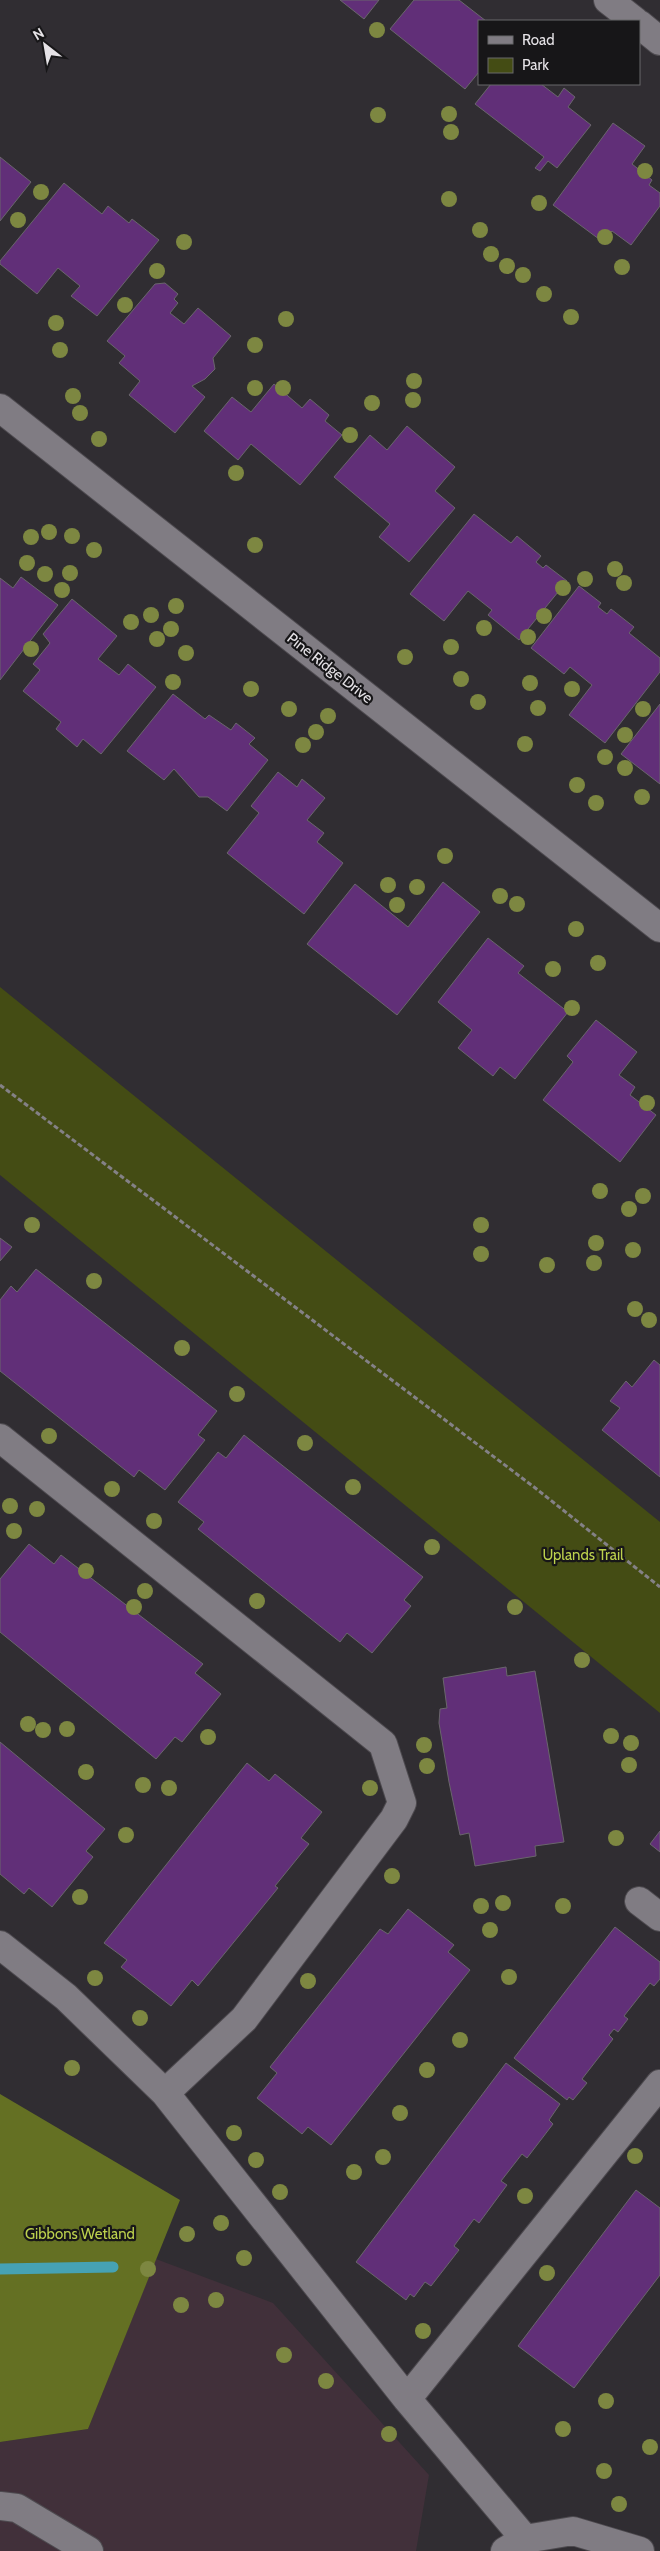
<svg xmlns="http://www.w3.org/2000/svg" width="660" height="2551" font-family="Cabin,sans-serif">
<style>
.commercial{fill:#41303a}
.green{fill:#444c14}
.forest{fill:#647023}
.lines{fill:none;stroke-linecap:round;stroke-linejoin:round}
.stream{stroke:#46a2b4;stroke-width:11}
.building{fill:#612f78;stroke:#6a666c}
.minor-casing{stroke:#4d4a4f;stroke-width:30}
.path{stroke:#848186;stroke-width:3;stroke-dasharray:5 2.5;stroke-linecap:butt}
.minor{stroke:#807c83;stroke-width:28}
.tree{fill:#7d8741}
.labels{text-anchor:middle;stroke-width:4.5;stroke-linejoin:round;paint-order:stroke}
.street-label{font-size:15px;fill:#e5e2e6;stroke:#171618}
.park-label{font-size:15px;fill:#bcd14d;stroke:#171618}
</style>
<rect width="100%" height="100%" fill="#302d32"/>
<path class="commercial" d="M 156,2259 L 273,2303 L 429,2475 L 416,2551 L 0,2551 L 0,2442 L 88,2429 Z"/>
<path class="green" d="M 0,987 L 660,1522 L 660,1713 L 0,1175 Z"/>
<path class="forest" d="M 0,2094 L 180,2200 L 88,2429 L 0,2442 Z"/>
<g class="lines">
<path class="stream" d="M 0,2269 L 113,2267"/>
</g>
<path class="building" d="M 340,0 L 379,0 L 364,19 Z
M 414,0 L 459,0 L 486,21 L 479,21 L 479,72 L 465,89 L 390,29 Z
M 491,84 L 541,84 L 558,97 L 564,88 L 575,97 L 568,107 L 591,125 L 557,168 L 548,161 L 540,171 L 535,168 L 544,157 L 475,104 Z
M 613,123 L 645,146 L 632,164 L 652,180 L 649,185 L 660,193 L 660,206 L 631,245 L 612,231 L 603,242 L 553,205 Z
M 0,157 L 31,182 L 0,221 Z
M 64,183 L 102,214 L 108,206 L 129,223 L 132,219 L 159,240 L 97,316 L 71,296 L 80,286 L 58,268 L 37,294 L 0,264 L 0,261 Z
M 165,283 L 178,294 L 174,299 L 178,303 L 170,313 L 184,324 L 198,308 L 231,336 L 213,358 L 215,369 L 205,379 L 192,386 L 205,397 L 175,433 L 129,395 L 140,381 L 119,363 L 125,356 L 107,341 L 155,284 Z
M 274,384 L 302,408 L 310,399 L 329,415 L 325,421 L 342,435 L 300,485 L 251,444 L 238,460 L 204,431 L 232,397 L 251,412 Z
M 407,426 L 455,467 L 435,491 L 455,508 L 409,562 L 379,537 L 390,524 L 334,477 L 370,435 L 387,450 Z
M 474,514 L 511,543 L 517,536 L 541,556 L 536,562 L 543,568 L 546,565 L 567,581 L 519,640 L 488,615 L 492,610 L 468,591 L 444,621 L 410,594 Z
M 21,577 L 58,605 L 0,680 L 0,578 L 13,588 Z
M 579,586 L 601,603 L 598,607 L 607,614 L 611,609 L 634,627 L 629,633 L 660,658 L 660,672 L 605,743 L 569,715 L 592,685 L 570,667 L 564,674 L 531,648 Z
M 72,599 L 117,636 L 98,659 L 119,675 L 128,664 L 156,687 L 101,754 L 83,739 L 77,747 L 56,729 L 61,722 L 23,691 L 40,670 L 33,664 L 50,643 L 43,634 Z
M 173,694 L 205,719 L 209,715 L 231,730 L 236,723 L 255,738 L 249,744 L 268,760 L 227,811 L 208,797 L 199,797 L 174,769 L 164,780 L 127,751 Z
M 660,704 L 660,784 L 621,754 Z
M 278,772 L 297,787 L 302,779 L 325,798 L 307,820 L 324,833 L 317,842 L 343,863 L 304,914 L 227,853 L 259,813 L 251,806 Z
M 443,882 L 480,912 L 397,1015 L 307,944 L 355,884 L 408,927 Z
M 488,938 L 524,966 L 518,973 L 568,1012 L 515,1079 L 500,1067 L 493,1076 L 458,1048 L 472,1030 L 438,1002 Z
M 596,1020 L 637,1052 L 619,1075 L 635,1087 L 630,1095 L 656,1115 L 620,1162 L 543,1100 L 573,1062 L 567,1056 Z
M 0,1238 L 12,1247 L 0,1261 Z
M 36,1269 L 217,1411 L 198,1435 L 205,1440 L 165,1490 L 139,1470 L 134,1477 L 0,1371 L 0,1300 L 11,1286 L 17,1292 Z
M 654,1360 L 660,1365 L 660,1477 L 602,1430 L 620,1408 L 610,1401 L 626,1381 L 632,1387 Z
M 244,1435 L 423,1577 L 404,1600 L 411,1606 L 372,1653 L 347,1633 L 340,1642 L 198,1529 L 204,1522 L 178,1502 L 218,1452 L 226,1458 Z
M 29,1544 L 54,1564 L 61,1555 L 203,1664 L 195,1673 L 221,1694 L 182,1742 L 175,1737 L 156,1759 L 0,1632 L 0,1579 Z
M 506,1667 L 507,1676 L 535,1671 L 564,1842 L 535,1846 L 536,1856 L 475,1866 L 469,1833 L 460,1835 L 449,1782 L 439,1723 L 440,1709 L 447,1708 L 443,1678 Z
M 0,1742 L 105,1829 L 86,1851 L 93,1857 L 52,1907 L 29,1888 L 24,1894 L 0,1874 Z
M 247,1763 L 269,1781 L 275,1774 L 322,1812 L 301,1838 L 309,1844 L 275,1886 L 278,1888 L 198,1986 L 192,1980 L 171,2006 L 121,1967 L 127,1960 L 104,1943 Z
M 660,1831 L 660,1852 L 650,1844 Z
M 408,1909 L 454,1945 L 448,1952 L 470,1970 L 331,2145 L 308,2127 L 302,2134 L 257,2098 L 277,2073 L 270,2067 L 380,1929 L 388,1934 Z
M 615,1927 L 660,1962 L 660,1979 L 654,1986 L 650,1983 L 624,2016 L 628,2019 L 618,2032 L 614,2029 L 609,2035 L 613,2039 L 582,2079 L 587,2083 L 573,2100 L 569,2097 L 567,2100 L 514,2058 Z
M 506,2063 L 560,2104 L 549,2120 L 553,2124 L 527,2158 L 522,2154 L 501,2181 L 507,2185 L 479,2223 L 474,2219 L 454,2246 L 459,2250 L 431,2286 L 425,2282 L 414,2297 L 410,2294 L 406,2300 L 356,2262 Z
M 636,2190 L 660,2208 L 660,2275 L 574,2388 L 518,2346 Z"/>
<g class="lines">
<g class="minor-casing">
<path id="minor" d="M 608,0 L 635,21
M 639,24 L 660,41
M 0,408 L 660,928
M 0,1438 L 383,1744 L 402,1803 L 394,1819 L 244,2019 L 165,2093
M 639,1901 L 660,1917
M 0,1945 L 66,1997 L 165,2093 L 407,2399 L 525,2539
M 407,2399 L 660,2084
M 0,2506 L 17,2508 L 89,2551
M 505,2551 L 525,2539 L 573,2531 L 640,2551"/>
</g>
<path class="path" d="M 0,1085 L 534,1487 L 660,1587"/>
<use href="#minor" class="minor"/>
</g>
<g class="tree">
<circle cx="377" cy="30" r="8"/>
<circle cx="449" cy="114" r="8"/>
<circle cx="378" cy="115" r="8"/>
<circle cx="451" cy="132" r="8"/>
<circle cx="645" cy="171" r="8"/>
<circle cx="41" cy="192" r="8"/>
<circle cx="449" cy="199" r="8"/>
<circle cx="539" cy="203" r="8"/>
<circle cx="18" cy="220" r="8"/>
<circle cx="480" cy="230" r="8"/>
<circle cx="605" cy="237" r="8"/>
<circle cx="184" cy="242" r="8"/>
<circle cx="491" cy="254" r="8"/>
<circle cx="507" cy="266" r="8"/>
<circle cx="622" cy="267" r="8"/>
<circle cx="157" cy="271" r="8"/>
<circle cx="523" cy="275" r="8"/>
<circle cx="544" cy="294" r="8"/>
<circle cx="125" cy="305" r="8"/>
<circle cx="571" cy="317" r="8"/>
<circle cx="286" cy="319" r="8"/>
<circle cx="56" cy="323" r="8"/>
<circle cx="255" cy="345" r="8"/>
<circle cx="60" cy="350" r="8"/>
<circle cx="414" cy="381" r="8"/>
<circle cx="255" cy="388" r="8"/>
<circle cx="283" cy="388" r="8"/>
<circle cx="73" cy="396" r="8"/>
<circle cx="413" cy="400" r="8"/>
<circle cx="372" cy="403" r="8"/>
<circle cx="80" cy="413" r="8"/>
<circle cx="350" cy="435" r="8"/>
<circle cx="99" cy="439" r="8"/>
<circle cx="236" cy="473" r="8"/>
<circle cx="49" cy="532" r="8"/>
<circle cx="72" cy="536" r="8"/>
<circle cx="31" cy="537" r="8"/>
<circle cx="255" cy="545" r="8"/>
<circle cx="94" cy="550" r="8"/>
<circle cx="27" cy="563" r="8"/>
<circle cx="615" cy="569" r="8"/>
<circle cx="70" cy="573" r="8"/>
<circle cx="45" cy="574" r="8"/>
<circle cx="585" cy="579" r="8"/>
<circle cx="624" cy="583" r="8"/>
<circle cx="563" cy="588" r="8"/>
<circle cx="62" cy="590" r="8"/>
<circle cx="176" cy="606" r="8"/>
<circle cx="151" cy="615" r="8"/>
<circle cx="544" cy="616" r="8"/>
<circle cx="131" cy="622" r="8"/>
<circle cx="484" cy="628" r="8"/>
<circle cx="171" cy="629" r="8"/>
<circle cx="528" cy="637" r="8"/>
<circle cx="157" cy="639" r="8"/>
<circle cx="451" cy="647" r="8"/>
<circle cx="31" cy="649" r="8"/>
<circle cx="186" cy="653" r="8"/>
<circle cx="405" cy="657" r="8"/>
<circle cx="461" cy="679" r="8"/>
<circle cx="173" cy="682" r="8"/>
<circle cx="530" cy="683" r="8"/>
<circle cx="251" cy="689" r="8"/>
<circle cx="572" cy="689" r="8"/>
<circle cx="478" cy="702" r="8"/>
<circle cx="538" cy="708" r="8"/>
<circle cx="289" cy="709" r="8"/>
<circle cx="643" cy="709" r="8"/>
<circle cx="328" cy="716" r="8"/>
<circle cx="316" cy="732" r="8"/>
<circle cx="625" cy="735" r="8"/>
<circle cx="525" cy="744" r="8"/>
<circle cx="303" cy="745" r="8"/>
<circle cx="605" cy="757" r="8"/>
<circle cx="625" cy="768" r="8"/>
<circle cx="577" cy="785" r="8"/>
<circle cx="642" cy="797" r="8"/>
<circle cx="596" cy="803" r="8"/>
<circle cx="445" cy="856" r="8"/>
<circle cx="388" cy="885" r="8"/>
<circle cx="417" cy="887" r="8"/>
<circle cx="500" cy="896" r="8"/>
<circle cx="517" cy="904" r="8"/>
<circle cx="397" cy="905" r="8"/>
<circle cx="576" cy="929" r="8"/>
<circle cx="598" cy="963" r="8"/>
<circle cx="553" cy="969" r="8"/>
<circle cx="572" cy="1008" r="8"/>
<circle cx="647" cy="1103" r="8"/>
<circle cx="600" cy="1191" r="8"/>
<circle cx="643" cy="1196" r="8"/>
<circle cx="629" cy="1209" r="8"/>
<circle cx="32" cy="1225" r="8"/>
<circle cx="481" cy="1225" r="8"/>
<circle cx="596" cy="1243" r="8"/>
<circle cx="633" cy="1250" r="8"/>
<circle cx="481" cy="1254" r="8"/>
<circle cx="594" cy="1263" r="8"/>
<circle cx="547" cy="1265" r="8"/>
<circle cx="94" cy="1281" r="8"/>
<circle cx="635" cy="1309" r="8"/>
<circle cx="649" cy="1320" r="8"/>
<circle cx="182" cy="1348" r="8"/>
<circle cx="237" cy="1394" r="8"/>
<circle cx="49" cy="1436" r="8"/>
<circle cx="305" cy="1443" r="8"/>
<circle cx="353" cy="1487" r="8"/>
<circle cx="112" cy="1489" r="8"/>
<circle cx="10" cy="1506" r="8"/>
<circle cx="37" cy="1509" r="8"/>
<circle cx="154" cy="1521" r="8"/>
<circle cx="14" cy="1531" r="8"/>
<circle cx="432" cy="1547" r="8"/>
<circle cx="86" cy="1571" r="8"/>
<circle cx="145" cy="1591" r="8"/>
<circle cx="257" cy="1601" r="8"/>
<circle cx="134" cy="1607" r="8"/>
<circle cx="515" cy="1607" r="8"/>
<circle cx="582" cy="1660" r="8"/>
<circle cx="28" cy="1724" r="8"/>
<circle cx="67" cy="1729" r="8"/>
<circle cx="43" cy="1730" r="8"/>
<circle cx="611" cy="1736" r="8"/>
<circle cx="208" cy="1737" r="8"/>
<circle cx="631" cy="1743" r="8"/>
<circle cx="424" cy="1745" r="8"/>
<circle cx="629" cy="1765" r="8"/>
<circle cx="427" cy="1766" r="8"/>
<circle cx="86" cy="1772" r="8"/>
<circle cx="143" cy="1785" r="8"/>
<circle cx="169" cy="1788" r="8"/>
<circle cx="370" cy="1788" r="8"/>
<circle cx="126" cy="1835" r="8"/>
<circle cx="616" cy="1838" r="8"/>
<circle cx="392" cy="1876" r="8"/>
<circle cx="80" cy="1897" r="8"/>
<circle cx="503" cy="1903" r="8"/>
<circle cx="481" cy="1906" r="8"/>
<circle cx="563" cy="1906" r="8"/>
<circle cx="490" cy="1930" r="8"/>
<circle cx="509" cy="1977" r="8"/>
<circle cx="95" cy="1978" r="8"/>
<circle cx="308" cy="1981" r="8"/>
<circle cx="140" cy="2018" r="8"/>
<circle cx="460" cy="2040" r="8"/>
<circle cx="72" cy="2068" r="8"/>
<circle cx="427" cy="2070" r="8"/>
<circle cx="400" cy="2113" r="8"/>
<circle cx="234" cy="2133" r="8"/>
<circle cx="635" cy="2156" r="8"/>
<circle cx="383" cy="2157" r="8"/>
<circle cx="256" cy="2160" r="8"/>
<circle cx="354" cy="2172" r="8"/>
<circle cx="280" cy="2192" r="8"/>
<circle cx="525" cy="2196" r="8"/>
<circle cx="221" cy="2223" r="8"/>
<circle cx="187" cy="2234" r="8"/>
<circle cx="244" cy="2258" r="8"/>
<circle cx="148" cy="2269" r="8"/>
<circle cx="547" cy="2273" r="8"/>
<circle cx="216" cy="2300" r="8"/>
<circle cx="181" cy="2305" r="8"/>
<circle cx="423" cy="2331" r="8"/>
<circle cx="284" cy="2355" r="8"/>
<circle cx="326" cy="2381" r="8"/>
<circle cx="606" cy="2401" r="8"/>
<circle cx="563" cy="2429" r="8"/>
<circle cx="389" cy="2434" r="8"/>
<circle cx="650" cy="2447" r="8"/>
<circle cx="604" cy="2471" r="8"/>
<circle cx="619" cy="2504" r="8"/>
</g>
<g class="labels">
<g class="street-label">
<text transform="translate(330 668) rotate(38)" y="5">Pine Ridge Drive</text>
</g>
<g class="park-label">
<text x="583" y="1560">Uplands Trail</text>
<text x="80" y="2239">Gibbons Wetland</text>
</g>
</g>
<rect x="478" y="20" width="162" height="65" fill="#171618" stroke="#69686a"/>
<rect x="488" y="36" width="25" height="8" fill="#807c83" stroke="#69686a"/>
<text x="522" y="45" font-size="15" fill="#e5e2e6">Road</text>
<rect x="488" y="58" width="25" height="15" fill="#444c14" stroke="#69686a"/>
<text x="522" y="70" font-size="15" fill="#e5e2e6">Park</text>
<g transform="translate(45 45) rotate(329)" stroke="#171618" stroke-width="4" paint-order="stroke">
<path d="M0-4L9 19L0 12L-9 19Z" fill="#e5e2e6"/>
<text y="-8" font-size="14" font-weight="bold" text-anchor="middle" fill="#e5e2e6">N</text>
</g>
</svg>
